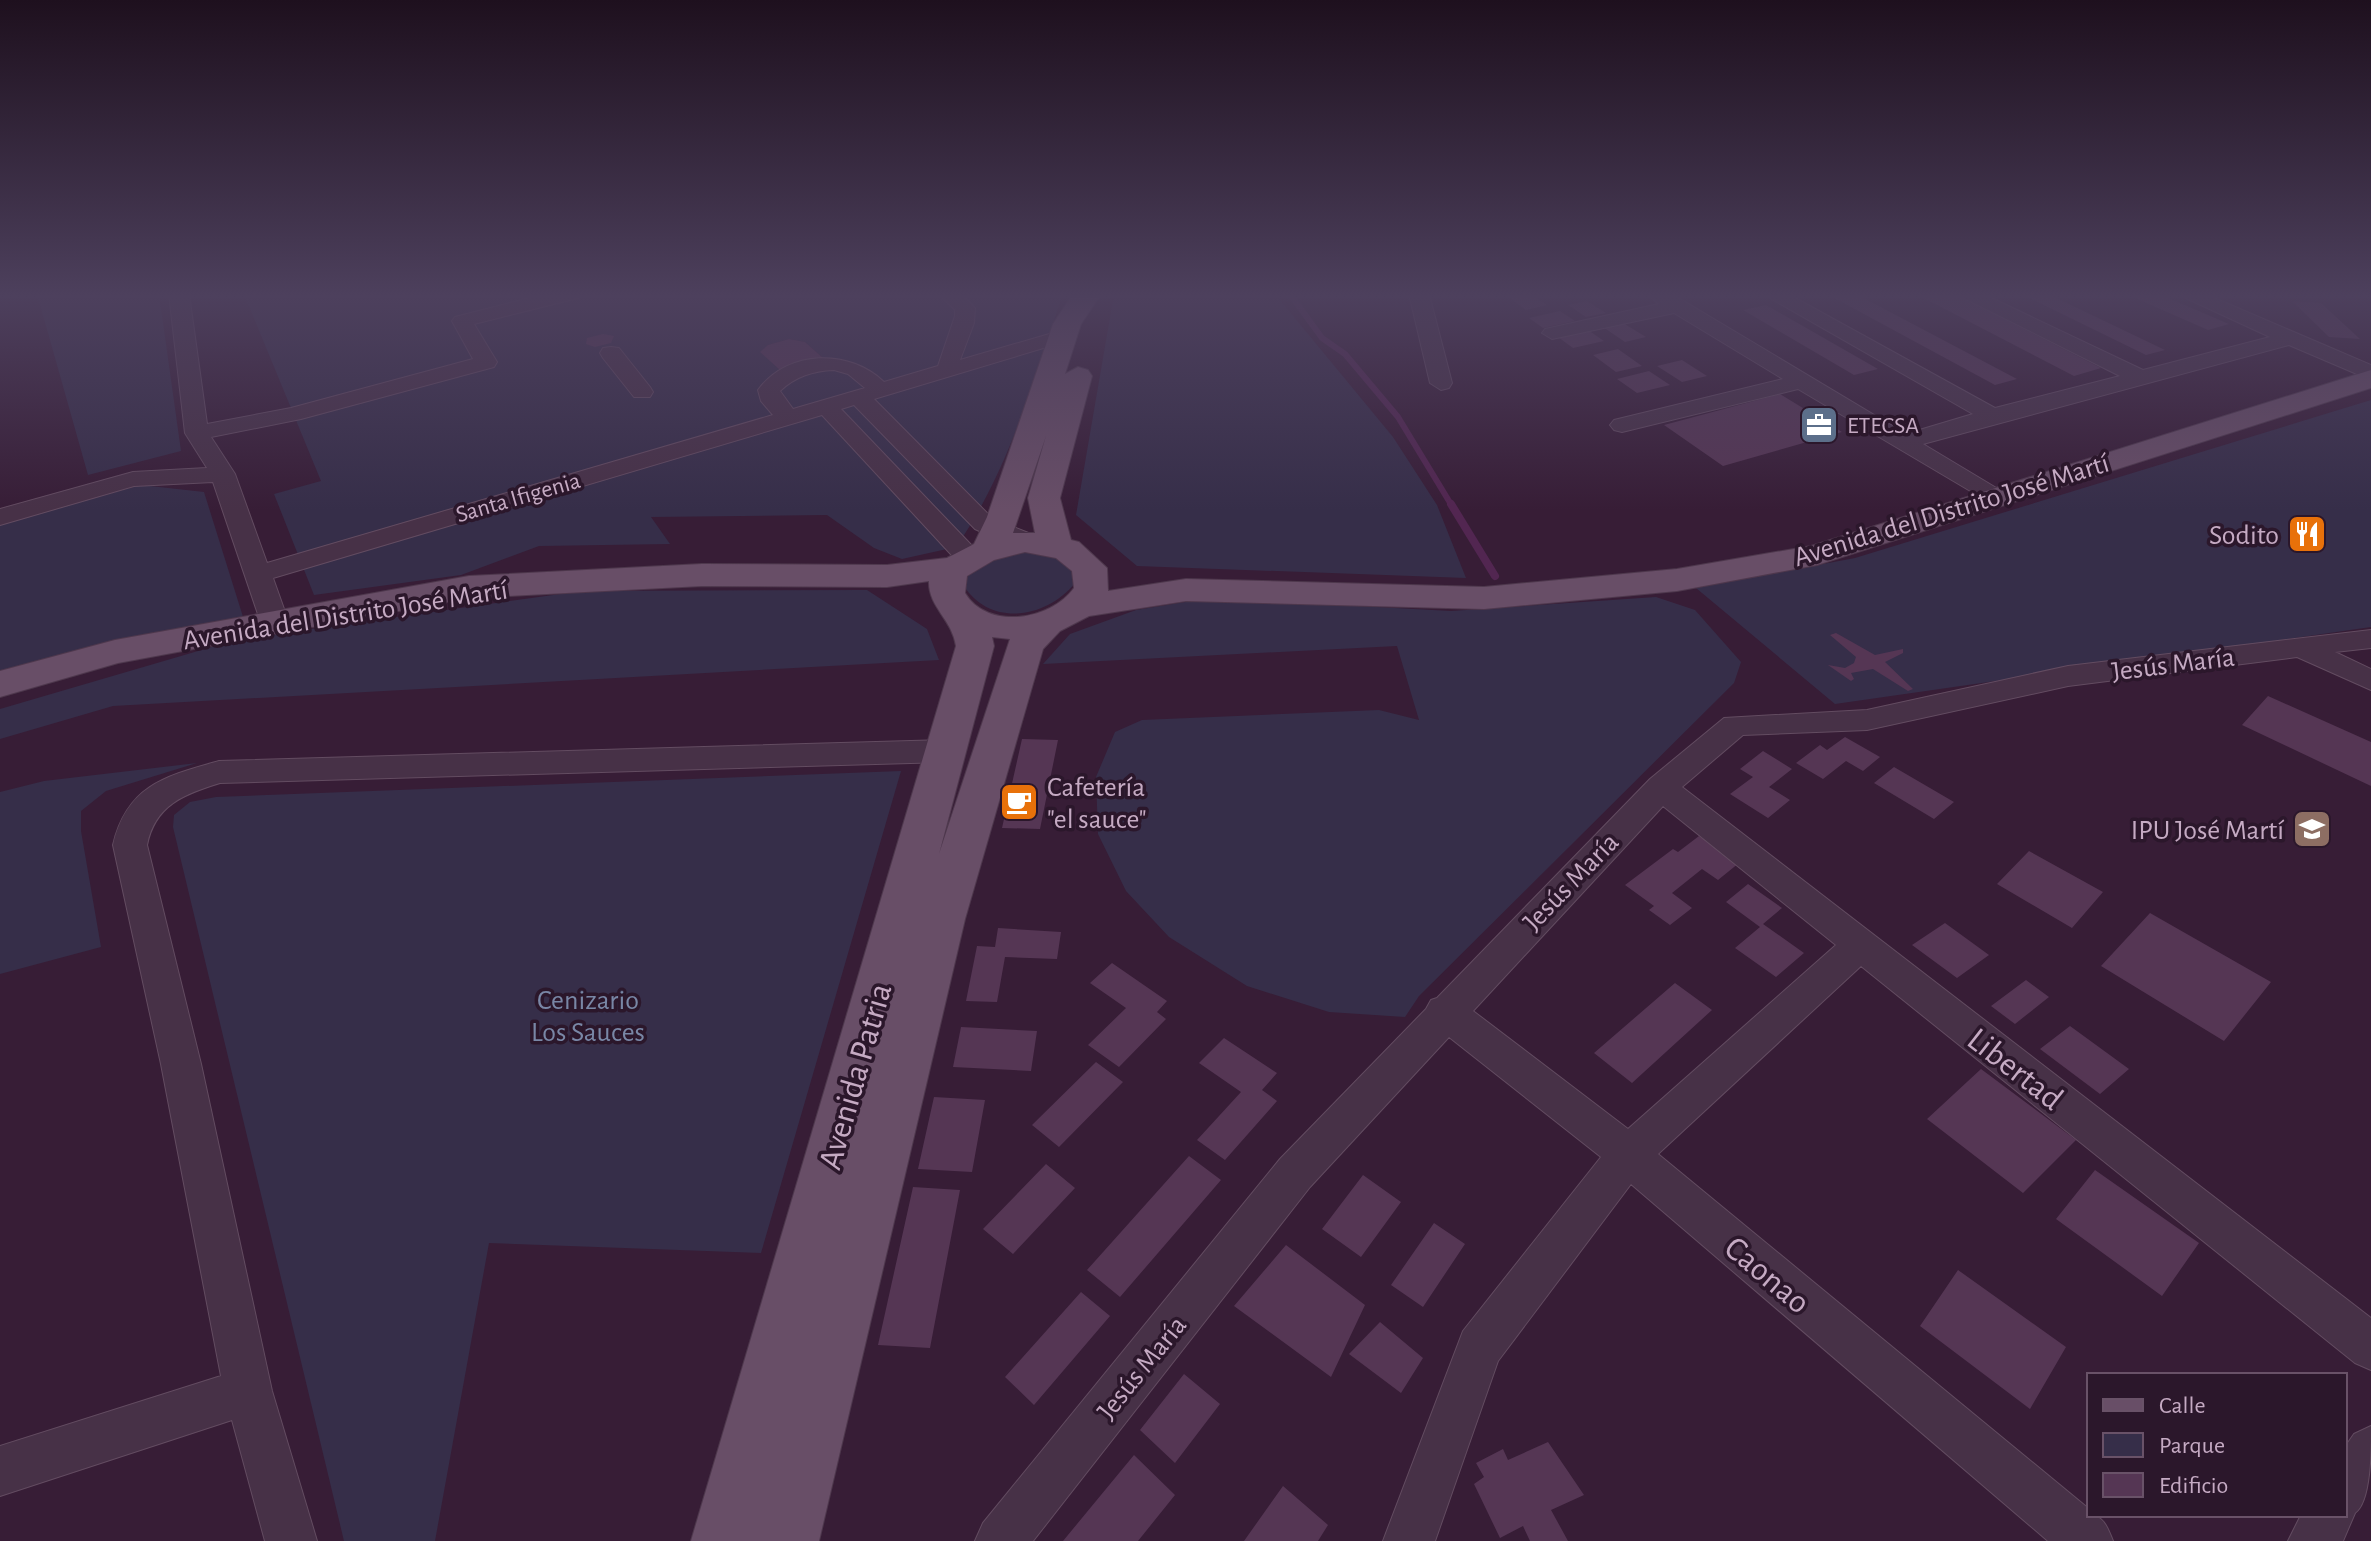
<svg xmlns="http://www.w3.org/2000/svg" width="2371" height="1541" font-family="'Alegreya Sans',sans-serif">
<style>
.green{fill:#362e49;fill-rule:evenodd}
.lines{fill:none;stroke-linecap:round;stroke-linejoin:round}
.stream-far1{stroke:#522651;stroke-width:6}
.stream{stroke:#522651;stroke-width:8}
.building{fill:#553654}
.minor-casing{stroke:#634c61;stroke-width:2}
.major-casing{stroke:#4e384d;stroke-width:2}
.minor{fill:#473147;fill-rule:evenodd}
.major{fill:#684e67;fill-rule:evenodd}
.labels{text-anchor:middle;stroke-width:7;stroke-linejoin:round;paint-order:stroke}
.far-poi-label{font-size:24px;fill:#c5aac3;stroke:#2b172b;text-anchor:start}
.far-street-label{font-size:24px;fill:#c5aac3;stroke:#2b172b}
.street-label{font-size:28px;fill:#c5aac3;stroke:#2b172b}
.poi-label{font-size:28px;fill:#c5aac3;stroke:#2b172b;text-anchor:end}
.park-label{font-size:28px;fill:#7987a6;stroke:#2b172b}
.near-street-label{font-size:34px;fill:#c5aac3;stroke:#2b172b}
</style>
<rect width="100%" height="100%" fill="#371d36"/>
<path class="green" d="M 37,294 L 159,294 L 181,451 L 88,475 Z
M 244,294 L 1063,294 C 1033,381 1009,471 956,547 L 902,559 L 874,548 L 827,515 L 651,517 L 670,544 L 539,546 L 461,575 L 314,595 L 274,494 L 321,481 ZM 789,339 L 805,342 L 823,358 L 781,371 L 761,352 L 768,345 Z
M 1114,294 L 1275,294 L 1393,437 L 1437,505 L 1466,578 L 1137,566 L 1076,515 Z
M 2371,400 L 2371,627 L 1835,704 L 1696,588 L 1855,558 Z
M 141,485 L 204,492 L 244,620 L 0,676 L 0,524 Z
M 1023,548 L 1051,552 L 1071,565 L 1075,583 C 1046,619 990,627 964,586 L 971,567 Z
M 867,590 L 927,629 L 939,660 L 113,706 L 0,739 L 0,709 L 239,639 L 582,591 Z
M 1656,597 L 1695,610 L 1741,662 L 1734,683 L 1419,996 L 1405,1017 L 1329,1012 L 1247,986 L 1169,937 L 1126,891 L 1098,834 L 1096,777 L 1115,732 L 1142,720 L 1379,710 L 1419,720 L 1397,646 L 1043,664 L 1070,634 L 1136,610 L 1210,598 L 1451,611 Z
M 197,763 L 106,791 L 81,811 L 81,831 L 101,947 L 0,974 L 0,792 L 44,781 Z
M 901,771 L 761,1253 L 489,1243 L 435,1541 L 344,1541 L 173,827 L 174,815 L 190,802 L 216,797 Z"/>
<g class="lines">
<path class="stream-far1" d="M 1290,294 L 1322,338 L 1345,354 L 1398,417 L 1452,506"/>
<path class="stream" d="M 1451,504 L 1495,576"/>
</g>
<path class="building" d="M 1515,294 L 1531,294 L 1547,305 L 1526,310 L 1507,296 Z
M 1827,294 L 1856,294 L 2017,379 L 1995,385 Z
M 1916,294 L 1955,294 L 2101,368 L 2074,376 Z
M 2021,294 L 2048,294 L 2165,350 L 2146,355 Z
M 2126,294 L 2159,294 L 2229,324 L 2208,330 Z
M 1587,301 L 1606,313 L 1586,317 L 1568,305 Z
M 2292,301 L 2321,303 L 2360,339 L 2329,337 Z
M 1766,305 L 1878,369 L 1854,375 L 1743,310 Z
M 1560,311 L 1575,321 L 1543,328 L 1529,318 Z
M 1623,323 L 1646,337 L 1625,342 L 1603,327 Z
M 1588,330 L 1604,341 L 1573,348 L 1558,337 Z
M 603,334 L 614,336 L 611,343 L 595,347 L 586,344 L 587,338 Z
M 789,339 L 805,342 L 823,358 L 781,371 L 760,352 L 768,345 Z
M 1618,349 L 1642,366 L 1616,372 L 1593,355 Z
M 1682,360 L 1707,376 L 1682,382 L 1657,366 Z
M 1649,371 L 1670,385 L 1637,393 L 1617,379 Z
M 1780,394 L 1842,432 L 1723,466 L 1664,425 Z
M 1836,633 L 1875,655 L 1903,649 L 1903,653 L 1885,662 L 1913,689 L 1908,691 L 1873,669 L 1851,673 L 1854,679 L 1851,681 L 1828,665 L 1845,668 L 1854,663 L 1856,657 L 1830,635 Z
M 2268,696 L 2371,742 L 2371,786 L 2242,725 Z
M 1845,737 L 1880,757 L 1863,771 L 1846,761 L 1823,779 L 1796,763 L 1820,745 L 1827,750 Z
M 1022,739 L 1058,740 L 1040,829 L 1002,828 Z
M 1763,751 L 1792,769 L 1769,787 L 1790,800 L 1768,818 L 1730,794 L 1753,777 L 1740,769 Z
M 1894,767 L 1954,802 L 1934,819 L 1874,783 Z
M 1699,836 L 1739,863 L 1718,880 L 1702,869 L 1672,893 L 1692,908 L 1670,925 L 1649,910 L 1654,906 L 1625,885 L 1673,849 L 1678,852 Z
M 2029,851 L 2103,892 L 2072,928 L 1997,884 Z
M 1748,884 L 1782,908 L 1763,924 L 1804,953 L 1776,977 L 1735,948 L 1760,927 L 1726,902 Z
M 2150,913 L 2271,982 L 2224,1041 L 2101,966 Z
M 1945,923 L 1989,955 L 1957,978 L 1912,945 Z
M 998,928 L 1061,932 L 1057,959 L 1005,957 L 997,1002 L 966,1001 L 977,946 L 995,947 Z
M 1112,963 L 1167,1001 L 1157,1012 L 1166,1019 L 1119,1067 L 1088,1045 L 1126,1008 L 1090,983 Z
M 2026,980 L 2049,997 L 2015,1024 L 1991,1006 Z
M 1675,983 L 1712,1010 L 1632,1083 L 1594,1053 Z
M 2070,1026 L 2129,1069 L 2100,1094 L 2040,1049 Z
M 961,1027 L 1037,1031 L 1031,1071 L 953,1067 Z
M 1224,1038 L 1277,1073 L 1262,1090 L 1277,1101 L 1225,1160 L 1197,1140 L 1241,1092 L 1199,1063 Z
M 1096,1062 L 1123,1082 L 1059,1147 L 1032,1125 Z
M 1981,1069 L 2076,1140 L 2023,1193 L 1927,1119 Z
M 934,1097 L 985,1100 L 972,1172 L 918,1169 Z
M 1189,1156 L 1221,1180 L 1120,1297 L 1087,1270 Z
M 1046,1164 L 1075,1188 L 1013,1254 L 983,1229 Z
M 2095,1170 L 2199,1243 L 2162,1296 L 2056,1219 Z
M 1363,1175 L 1401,1202 L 1361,1257 L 1322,1229 Z
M 913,1187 L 960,1190 L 930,1348 L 878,1345 Z
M 1434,1223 L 1465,1244 L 1423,1307 L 1391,1285 Z
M 1286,1245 L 1365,1305 L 1331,1377 L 1234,1306 Z
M 1958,1270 L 2066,1347 L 2030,1409 L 1920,1326 Z
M 1081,1292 L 1110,1316 L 1034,1405 L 1005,1377 Z
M 1380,1322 L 1423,1358 L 1401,1393 L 1349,1354 Z
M 1184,1374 L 1220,1404 L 1175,1463 L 1140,1430 Z
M 1548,1442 L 1584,1495 L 1551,1510 L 1568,1541 L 1530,1541 L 1523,1526 L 1500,1538 L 1474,1484 L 1484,1477 L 1476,1463 L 1503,1449 L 1508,1460 Z
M 1134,1455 L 1175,1495 L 1138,1541 L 1063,1541 Z
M 1283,1486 L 1328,1525 L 1318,1541 L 1244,1541 Z"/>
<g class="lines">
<g class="minor-casing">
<path id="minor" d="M 169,294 L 189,294 L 207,424 L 291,408 L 473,359 L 452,321 L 455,317 L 545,294 L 581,294 L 578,298 L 474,324 L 497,362 L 494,367 L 301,419 L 211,437 L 235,474 L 267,563 L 773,415 L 761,401 L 758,390 C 788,349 850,349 884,382 L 938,366 L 955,316 L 955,310 L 939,294 L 961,294 L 975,308 L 974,323 L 960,360 L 1063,330 L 1073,336 L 1070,340 L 874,399 L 993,519 L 1031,534 L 1035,540 L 1031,546 L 1013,546 L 975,529 L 854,405 L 841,409 L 977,551 L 981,557 L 977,563 L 959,563 L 822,415 L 273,578 L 289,623 L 285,629 L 265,629 L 261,623 L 213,482 L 134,486 L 0,525 L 0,509 L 133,472 L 207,468 L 185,433 ZM 834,370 L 848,374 L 865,388 L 793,409 L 780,391 C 796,376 813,371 834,370 Z
M 1409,294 L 1429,294 L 1452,383 L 1449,388 L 1441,390 L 1430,383 Z
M 1647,294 L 1672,294 L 1906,434 L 1973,414 L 1763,294 L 1788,294 L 1995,408 L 2120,376 L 1956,294 L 1983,294 L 2143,370 L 2270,337 L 2177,294 L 2205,294 L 2371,365 L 2371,380 L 2289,345 L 1923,444 L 2003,492 L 2007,497 L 2003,502 L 1994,505 L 1798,389 L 1622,432 L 1614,430 L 1610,425 L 1614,420 L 1783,379 L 1674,313 L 1552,339 L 1542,333 L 1545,329 L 1659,304 Z
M 611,347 L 619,348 L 650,387 L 653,392 L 650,397 L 634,397 L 603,358 L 600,353 L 603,348 Z
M 2371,630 L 2371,648 L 2335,652 L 2371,669 L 2371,690 L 2297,657 L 2068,686 L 1867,730 L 1743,735 L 1682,787 L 2371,1318 L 2371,1370 L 2355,1363 L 1861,966 L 1658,1154 L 2089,1509 L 2089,1515 C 2104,1515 2108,1529 2113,1541 L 2048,1541 L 1631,1184 L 1498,1361 L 1435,1541 L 1383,1541 L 1463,1331 L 1601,1157 L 1449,1037 L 1310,1187 L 1033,1541 L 975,1541 L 983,1523 L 1280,1159 L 1426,1009 L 1431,1000 L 1437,998 L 1650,779 L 1724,718 L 1867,710 L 2068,666 ZM 1663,806 L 1836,945 L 1628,1129 L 1473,1011 Z
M 946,740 L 957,743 L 962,751 L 957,759 L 946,762 L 220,783 C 184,794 155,805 147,845 L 201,1064 L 272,1391 L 317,1541 L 265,1541 L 232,1420 L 0,1496 L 0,1446 L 221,1376 L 161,1064 L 113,845 C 127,785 166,776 219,761 Z
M 2371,1426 C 2371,1451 2371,1502 2355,1513 L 2343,1541 L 2288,1541 L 2301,1515 L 2345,1515 L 2345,1447 L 2354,1434 Z"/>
</g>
<g class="major-casing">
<path id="major" d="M 1073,294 L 1101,294 L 1081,324 L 1065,374 L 1078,367 L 1088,370 L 1092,376 L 1060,498 L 1071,540 L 1079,542 L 1107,568 L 1108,591 L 1186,579 L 1484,587 L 1677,569 L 1811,546 L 2371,370 L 2371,388 L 1817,565 L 1677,591 L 1484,609 L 1186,601 L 1089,616 L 1060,631 L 1043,649 L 965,919 L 819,1541 L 691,1541 L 956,646 C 952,619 928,607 929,581 L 887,587 L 702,586 L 469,598 L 118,663 L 0,697 L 0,671 L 115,640 L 469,576 L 702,564 L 887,565 L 947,558 L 974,544 L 987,517 L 1053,324 ZM 1046,436 L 1028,498 L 1035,533 L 1013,533 ZM 1025,552 L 1056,558 L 1072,571 L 1074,588 C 1051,620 988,631 965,593 L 967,576 L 994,560 ZM 992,637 L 1010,639 L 939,854 L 994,646 Z"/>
</g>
<use href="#minor" class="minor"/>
<use href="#major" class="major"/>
</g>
<linearGradient id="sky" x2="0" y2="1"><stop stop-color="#1e101e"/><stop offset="0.58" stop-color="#4d405d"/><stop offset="1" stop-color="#4d405d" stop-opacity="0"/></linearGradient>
<rect width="2371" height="510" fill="url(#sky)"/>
<defs>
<g id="office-square" transform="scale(2)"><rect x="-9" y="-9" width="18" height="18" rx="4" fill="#5c6f8a" stroke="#2b172b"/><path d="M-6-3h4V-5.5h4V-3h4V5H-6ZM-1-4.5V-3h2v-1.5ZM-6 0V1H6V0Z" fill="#fff"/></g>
<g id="restaurant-square" transform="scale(2)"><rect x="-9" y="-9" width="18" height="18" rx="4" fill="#e8710a" stroke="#2b172b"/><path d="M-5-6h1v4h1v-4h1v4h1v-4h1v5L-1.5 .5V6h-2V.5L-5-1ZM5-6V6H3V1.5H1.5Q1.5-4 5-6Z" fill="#fff"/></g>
<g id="cafe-square" transform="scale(2)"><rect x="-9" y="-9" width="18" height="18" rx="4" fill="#e8710a" stroke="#2b172b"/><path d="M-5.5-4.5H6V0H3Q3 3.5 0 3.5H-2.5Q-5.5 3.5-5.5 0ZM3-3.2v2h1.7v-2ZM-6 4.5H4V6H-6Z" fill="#fff"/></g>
<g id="school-square" transform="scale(2)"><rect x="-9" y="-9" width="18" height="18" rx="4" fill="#8d6e63" stroke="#2b172b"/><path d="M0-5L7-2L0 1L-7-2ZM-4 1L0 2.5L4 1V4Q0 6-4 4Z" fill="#fff"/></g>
</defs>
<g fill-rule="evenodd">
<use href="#office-square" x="1819" y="425"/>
<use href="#restaurant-square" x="2307" y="534"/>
<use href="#cafe-square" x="1019" y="802"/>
<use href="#school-square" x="2312" y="829"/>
</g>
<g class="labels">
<g class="far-poi-label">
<text x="1847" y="433">ETECSA</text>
</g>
<g class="far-street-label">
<text transform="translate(518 497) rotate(-16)" y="8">Santa Ifigenia</text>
</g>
<g class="street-label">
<text transform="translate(1951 509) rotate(-17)" y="10">Avenida del Distrito José Martí</text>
<text transform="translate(345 614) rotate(-9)" y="10">Avenida del Distrito José Martí</text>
<text transform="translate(2173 663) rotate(-7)" y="10">Jesús María</text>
<text transform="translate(1570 881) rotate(-46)" y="10">Jesús María</text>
<text transform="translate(1141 1367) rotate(-51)" y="10">Jesús María</text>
</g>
<g class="poi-label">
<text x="2279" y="544">Sodito</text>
<text x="1047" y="796" text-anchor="start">Cafetería<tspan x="1047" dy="32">"el sauce"</tspan></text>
<text x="2284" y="839">IPU José Martí</text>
</g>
<g class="park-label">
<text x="588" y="1009">Cenizario<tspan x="588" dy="32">Los Sauces</tspan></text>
</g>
<g class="near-street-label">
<text transform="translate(2016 1068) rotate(38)" y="12">Libertad</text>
<text transform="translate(854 1076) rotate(-74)" y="12">Avenida Patria</text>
<text transform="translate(1768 1274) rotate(40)" y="12">Caonao</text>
</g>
</g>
<rect x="2087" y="1373" width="260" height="144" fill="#2b172b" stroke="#695268" stroke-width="2"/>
<rect x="2103" y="1399" width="40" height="12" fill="#684e67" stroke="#695268" stroke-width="2"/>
<text x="2159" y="1413" font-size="24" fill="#c5aac3">Calle</text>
<rect x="2103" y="1433" width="40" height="24" fill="#362e49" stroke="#695268" stroke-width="2"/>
<text x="2159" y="1453" font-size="24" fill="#c5aac3">Parque</text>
<rect x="2103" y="1473" width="40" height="24" fill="#553654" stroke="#695268" stroke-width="2"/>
<text x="2159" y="1493" font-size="24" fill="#c5aac3">Edificio</text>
</svg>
